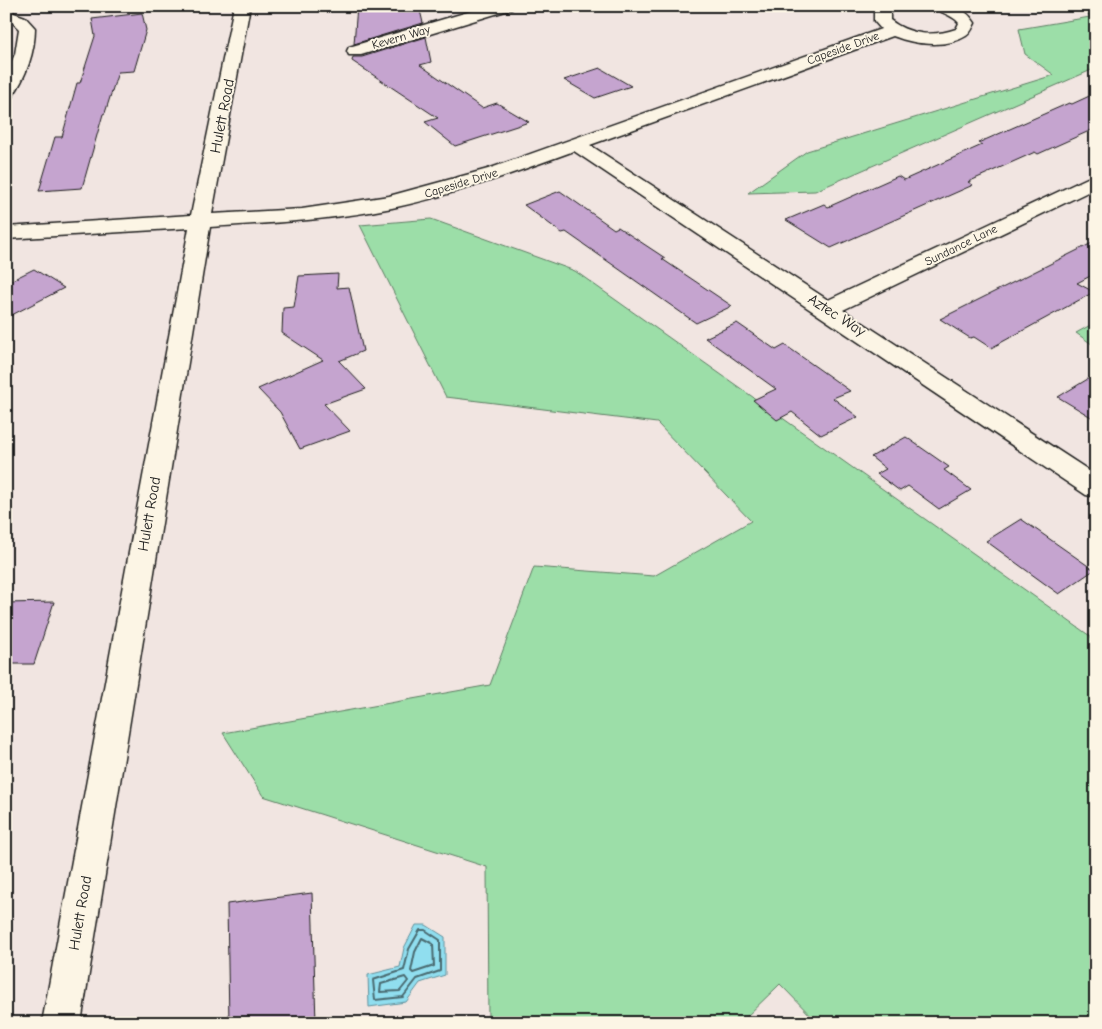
<svg xmlns="http://www.w3.org/2000/svg" width="1102" height="1029" font-family="'Comic Neue',sans-serif">
<style>
.green{fill:#9cdea8;stroke:#5c7d62}
.water{fill:#90deef;stroke:#62909b}
.lines{fill:none;stroke-linecap:round;stroke-linejoin:round}
.shore{stroke:#4a6a70;stroke-width:2}
.building{fill:#c5a4cf;stroke:#1c1c1c}
.street-casing{stroke:#1c1c1c;stroke-width:3}
.street{fill:#fcf5e5;fill-rule:evenodd}
.labels{text-anchor:middle;stroke-width:4;stroke-linejoin:round;paint-order:stroke}
.far-street-label{font-size:12px;fill:#1c1c1c;stroke:#fcf5e5}
.street-label{font-size:15px;fill:#1c1c1c;stroke:#fcf5e5}
</style>
<rect width="100%" height="100%" fill="#f1e5e1"/>
<filter id="ink" filterUnits="userSpaceOnUse"><feTurbulence type="fractalNoise" baseFrequency=".02" numOctaves="2"/><feDisplacementMap in="SourceGraphic" scale="10" xChannelSelector="R" yChannelSelector="G"/><feConvolveMatrix kernelMatrix="1 2 1 2 8 2 1 2 1" color-interpolation-filters="sRGB"/></filter>
<g filter="url(#ink)">
<path class="green" d="M 1083,6 L 1096,6 L 1096,68 L 815,191 L 748,193 L 807,151 L 1054,75 L 1025,54 L 1019,29 L 1090,17 Z
M 431,219 L 575,271 L 1090,636 L 1096,645 L 1096,1023 L 818,1023 L 780,984 L 740,1023 L 488,1023 L 487,867 L 263,796 L 223,733 L 490,685 L 534,567 L 654,576 L 751,521 L 657,423 L 446,397 L 360,225 Z
M 1096,322 L 1096,347 L 1076,333 Z"/>
<path class="water" d="M 416,925 L 426,925 L 445,937 L 445,975 L 420,983 L 406,1002 L 369,1007 L 368,975 L 400,967 L 404,948 Z"/>
<g class="lines">
<path class="shore" d="M 420,930 L 425,930 L 440,940 L 440,971 L 417,979 L 403,997 L 375,1000 L 373,980 L 404,970 L 409,949 Z
M 422,938 L 433,944 L 434,966 L 413,973 L 411,971 L 415,952 Z
M 405,977 L 408,981 L 400,991 L 380,992 L 381,984 Z"/>
</g>
<path class="building" d="M 357,6 L 419,6 L 423,23 L 354,44 Z
M 142,13 L 146,30 L 134,71 L 118,72 L 105,113 L 103,114 L 82,188 L 39,191 L 55,137 L 62,137 L 77,83 L 80,83 L 95,36 L 92,19 Z
M 426,37 L 431,62 L 420,65 L 482,108 L 497,103 L 529,122 L 455,146 L 425,122 L 438,118 L 352,61 L 353,57 L 362,57 Z
M 600,68 L 631,86 L 595,98 L 564,80 Z
M 1096,93 L 1096,128 L 1038,154 L 1035,152 L 968,182 L 973,185 L 831,248 L 786,220 L 824,204 L 828,207 L 898,176 L 904,180 L 982,145 L 978,143 L 1069,103 L 1072,104 Z
M 560,191 L 614,229 L 618,227 L 665,258 L 662,259 L 732,306 L 696,323 L 566,232 L 562,233 L 524,205 Z
M 1096,241 L 1096,273 L 1077,283 L 1094,292 L 991,348 L 974,337 L 970,338 L 940,319 Z
M 34,269 L 64,288 L 6,318 L 6,283 Z
M 338,274 L 337,288 L 349,287 L 363,351 L 339,361 L 366,389 L 324,404 L 350,431 L 300,449 L 280,412 L 258,389 L 323,360 L 282,333 L 283,308 L 294,307 L 299,276 Z
M 737,323 L 776,350 L 785,345 L 850,391 L 833,398 L 858,417 L 821,435 L 792,412 L 777,420 L 753,400 L 776,389 L 705,338 Z
M 1096,374 L 1096,420 L 1058,397 Z
M 906,437 L 949,467 L 944,470 L 971,490 L 939,509 L 908,486 L 900,491 L 877,474 L 886,469 L 871,457 Z
M 1021,519 L 1094,570 L 1059,594 L 986,541 Z
M 54,602 L 34,664 L 6,664 L 6,603 Z
M 312,893 L 316,1023 L 229,1023 L 227,904 Z"/>
<g class="lines">
<g class="street-casing">
<path id="street" d="M 234,6 L 250,6 L 212,214 L 302,209 L 389,196 L 488,169 L 881,29 L 874,21 L 874,12 L 880,6 L 899,6 L 890,14 L 890,20 C 909,35 933,37 956,29 L 959,23 C 952,14 940,14 934,6 C 953,6 964,6 975,23 C 973,27 971,33 966,36 C 945,49 914,44 893,36 L 590,145 L 828,300 L 1096,174 L 1096,188 L 843,310 L 1096,475 L 1096,497 L 1086,495 L 574,151 C 514,173 454,195 392,208 C 332,220 271,223 210,227 L 81,1023 L 42,1023 L 189,228 L 6,239 L 6,227 L 191,215 Z
M 488,6 L 514,6 L 512,9 L 361,55 L 349,55 L 347,51 L 349,47 Z
M 6,10 L 25,17 L 35,28 C 35,52 26,77 12,97 L 6,98 L 6,74 L 15,54 L 19,29 L 13,23 L 6,21 Z"/>
</g>
<use href="#street" class="street"/>
</g>
</g>
<g class="labels">
<g class="far-street-label">
<text transform="translate(401 37) rotate(-16)" y="4">Kevern Way</text>
<text transform="translate(843 48) rotate(-20)" y="4">Capeside Drive</text>
<text transform="translate(461 183) rotate(-17)" y="4">Capeside Drive</text>
<text transform="translate(961 245) rotate(-26)" y="4">Sundance Lane</text>
</g>
<g class="street-label">
<text transform="translate(222 116) rotate(-79)" y="5">Hulett Road</text>
<text transform="translate(837 315) rotate(33)" y="5">Aztec Way</text>
<text transform="translate(149 514) rotate(-80)" y="5">Hulett Road</text>
<text transform="translate(80 913) rotate(-80)" y="5">Hulett Road</text>
</g>
</g>
<rect width="1102" height="1029" fill="none" stroke="#fcf5e5" stroke-width="25"/>
<rect x="12" y="12" width="1077" height="1004" fill="none" stroke="#1c1c1c" stroke-width="2" filter="url(#ink)"/>
</svg>
